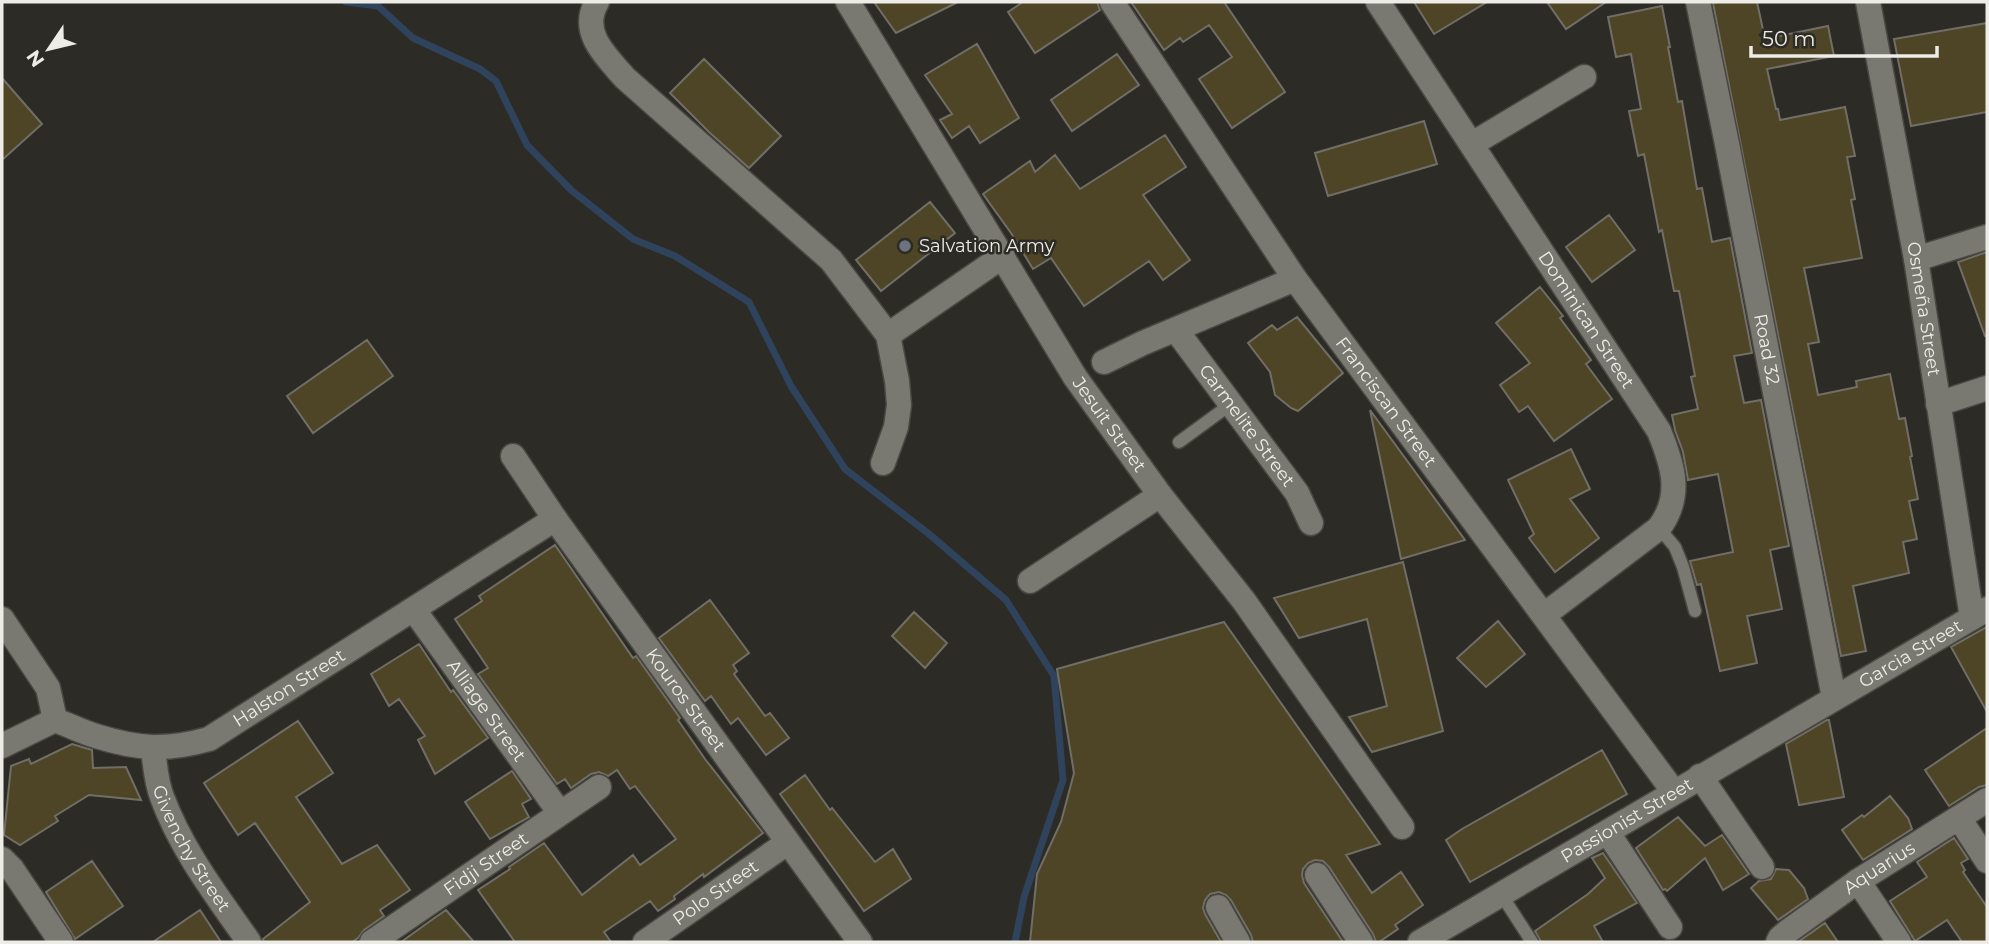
<svg xmlns="http://www.w3.org/2000/svg" width="1989" height="944" font-family="Montserrat,sans-serif">
<style>
.lines{fill:none;stroke-linecap:round;stroke-linejoin:round}
.stream{stroke:#30435c;stroke-width:7}
.building{fill:#4d4526;stroke:#706e66;stroke-width:2}
.service-casing{stroke:#494842;stroke-width:15}
.minor-casing{stroke:#494842;stroke-width:27}
.service{stroke:#7a7971;stroke-width:12}
.minor{stroke:#7a7971;stroke-width:24}
.worship-dot{fill:#6b7280;stroke:#2d2b25;stroke-width:2.5}
.labels{text-anchor:middle;stroke-width:5;stroke-linejoin:round;paint-order:stroke}
.poi-label{font-size:18px;fill:#edece7;stroke:#2d2b25;text-anchor:start}
.street-label{font-size:18px;fill:#edece7;stroke:#2d2b25}
</style>
<rect width="100%" height="100%" fill="#2d2b25"/>
<g class="lines">
<path class="stream" d="M 346,2 L 378,6 L 413,38 L 480,69 L 496,81 L 527,145 L 571,190 L 633,239 L 675,256 L 749,302 L 791,386 L 845,469 L 929,534 L 1006,600 L 1054,676 L 1063,780 L 1024,897 L 1015,942"/>
</g>
<path class="building" d="M 874,2 L 958,2 L 896,33 Z
M 1023,2 L 1097,2 L 1100,10 L 1035,53 L 1008,12 Z
M 1131,2 L 1224,2 L 1285,92 L 1232,128 L 1199,79 L 1232,57 L 1209,25 L 1183,42 L 1180,38 L 1164,50 Z
M 1414,2 L 1487,2 L 1434,34 Z
M 1547,2 L 1606,2 L 1566,29 Z
M 1718,2 L 1757,2 L 1765,39 L 1828,26 L 1834,56 L 1767,69 L 1776,109 L 1778,109 L 1780,120 L 1845,107 L 1855,156 L 1847,157 L 1855,199 L 1851,200 L 1862,258 L 1804,268 L 1819,342 L 1808,344 L 1818,395 L 1857,387 L 1856,381 L 1890,374 L 1899,419 L 1905,418 L 1912,456 L 1910,457 L 1918,499 L 1909,501 L 1917,539 L 1903,542 L 1909,573 L 1853,586 L 1866,651 L 1841,656 L 1713,3 Z
M 1662,6 L 1670,47 L 1668,47 L 1678,102 L 1682,101 L 1697,189 L 1702,188 L 1712,242 L 1730,238 L 1752,353 L 1734,356 L 1744,403 L 1761,400 L 1789,546 L 1770,550 L 1782,609 L 1747,616 L 1757,663 L 1720,671 L 1701,584 L 1697,585 L 1690,561 L 1733,552 L 1718,474 L 1688,480 L 1683,452 L 1675,430 L 1672,415 L 1698,409 L 1691,377 L 1695,376 L 1679,291 L 1674,291 L 1662,230 L 1659,232 L 1644,154 L 1638,156 L 1629,111 L 1641,109 L 1631,54 L 1616,57 L 1608,17 Z
M 1987,23 L 1987,112 L 1911,126 L 1894,39 Z
M 977,44 L 1019,118 L 980,143 L 969,126 L 952,138 L 940,120 L 952,114 L 925,75 Z
M 1117,54 L 1139,85 L 1072,131 L 1051,100 Z
M 704,59 L 781,136 L 749,168 L 709,132 L 670,93 Z
M 2,78 L 42,124 L 2,160 Z
M 1424,121 L 1437,164 L 1328,196 L 1315,153 Z
M 1165,135 L 1186,167 L 1143,195 L 1190,260 L 1163,280 L 1149,261 L 1084,306 L 1051,258 L 1033,269 L 1011,233 L 983,194 L 1030,161 L 1035,172 L 1055,155 L 1080,189 Z
M 930,202 L 955,233 L 881,291 L 856,260 Z
M 1609,215 L 1635,250 L 1592,282 L 1566,247 Z
M 1987,252 L 1987,336 L 1985,336 L 1958,262 Z
M 1540,287 L 1563,316 L 1560,318 L 1591,360 L 1586,364 L 1612,399 L 1554,441 L 1528,406 L 1519,412 L 1500,385 L 1530,363 L 1496,323 Z
M 1297,317 L 1343,373 L 1298,411 L 1291,408 L 1275,395 L 1270,372 L 1248,343 L 1272,325 L 1277,330 Z
M 367,340 L 393,376 L 313,433 L 287,396 Z
M 1370,410 L 1465,540 L 1401,559 Z
M 1571,449 L 1590,489 L 1570,499 L 1599,538 L 1555,572 L 1529,538 L 1534,534 L 1508,480 Z
M 555,545 L 633,658 L 636,656 L 680,718 L 678,720 L 705,759 L 763,833 L 704,877 L 703,874 L 674,896 L 675,899 L 658,911 L 650,901 L 604,932 L 611,942 L 515,942 L 478,890 L 510,869 L 509,867 L 544,843 L 582,895 L 633,855 L 640,865 L 676,839 L 635,786 L 630,789 L 617,770 L 608,776 L 599,772 L 591,774 L 571,788 L 565,779 L 557,784 L 478,674 L 488,668 L 455,619 L 482,601 L 479,596 Z
M 1403,562 L 1443,731 L 1372,752 L 1349,717 L 1387,706 L 1367,619 L 1299,638 L 1274,598 Z
M 710,600 L 749,653 L 733,665 L 737,671 L 734,674 L 765,716 L 770,713 L 789,738 L 766,755 L 738,718 L 731,724 L 711,696 L 705,701 L 659,638 Z
M 914,612 L 947,643 L 925,668 L 892,636 Z
M 1498,621 L 1525,654 L 1486,687 L 1457,658 Z
M 1224,622 L 1380,844 L 1346,855 L 1372,893 L 1401,872 L 1423,905 L 1395,925 L 1398,929 L 1379,942 L 1376,942 L 1373,934 L 1329,867 L 1323,861 L 1315,860 L 1308,863 L 1303,869 L 1302,875 L 1304,883 L 1343,942 L 1253,942 L 1251,935 L 1231,900 L 1226,895 L 1219,892 L 1210,894 L 1205,900 L 1203,908 L 1205,914 L 1221,942 L 1030,942 L 1037,874 L 1061,822 L 1074,773 L 1057,669 Z
M 1987,627 L 1987,712 L 1951,647 Z
M 419,644 L 451,692 L 453,690 L 488,738 L 435,774 L 418,740 L 425,736 L 399,699 L 389,706 L 371,674 Z
M 1827,720 L 1829,720 L 1844,797 L 1799,805 L 1786,744 Z
M 298,721 L 333,773 L 296,797 L 342,864 L 377,845 L 410,890 L 380,910 L 384,916 L 364,930 L 358,938 L 352,942 L 264,942 L 263,939 L 310,902 L 255,823 L 238,835 L 204,783 Z
M 1987,728 L 1987,785 L 1979,787 L 1949,806 L 1925,770 Z
M 72,744 L 92,750 L 93,768 L 126,767 L 141,800 L 89,795 L 55,816 L 58,821 L 20,845 L 4,835 L 11,766 L 29,759 L 31,764 Z
M 1602,750 L 1627,794 L 1470,882 L 1446,840 L 1462,829 Z
M 512,771 L 531,799 L 522,804 L 529,817 L 490,839 L 465,802 Z
M 805,775 L 830,810 L 832,808 L 875,862 L 893,849 L 911,879 L 864,911 L 780,794 Z
M 1890,796 L 1908,818 L 1912,829 L 1863,860 L 1842,830 L 1862,815 L 1864,817 Z
M 1678,817 L 1705,846 L 1722,835 L 1749,874 L 1723,890 L 1705,858 L 1667,891 L 1665,889 L 1663,890 L 1636,848 Z
M 1954,838 L 1968,859 L 1961,863 L 1965,870 L 1963,872 L 1987,907 L 1987,942 L 1962,942 L 1947,920 L 1915,941 L 1890,901 L 1927,877 L 1917,862 Z
M 1603,853 L 1637,903 L 1594,926 L 1603,942 L 1541,942 L 1535,931 L 1588,894 L 1605,878 L 1592,858 Z
M 92,861 L 123,906 L 75,939 L 46,892 Z
M 1776,869 L 1789,870 L 1804,888 L 1808,899 L 1778,920 L 1751,888 L 1759,881 L 1771,879 Z
M 200,910 L 221,942 L 153,942 Z
M 446,910 L 474,942 L 401,942 L 433,919 Z
M 1825,923 L 1838,942 L 1798,942 Z"/>
<g class="lines">
<g class="service-casing">
<path id="service" d="M 1179,442 L 1231,404
M 1659,528 L 1675,547 L 1683,567 L 1695,611
M 1501,894 L 1532,942"/>
</g>
<g class="minor-casing">
<g id="minor">
<path d="M 597,2 C 579,32 606,56 625,78 L 831,260 L 888,335 L 897,381 L 899,405 L 896,427 L 883,463"/>
<path id="s1" d="M 848,2 L 1075,377 L 1160,495 L 1244,601 L 1402,827"/>
<path id="s2" d="M 1112,2 L 1295,279 L 1674,792"/>
<path id="s3" d="M 1378,2 L 1659,431 C 1673,465 1683,496 1659,528 L 1544,615"/>
<path id="s4" d="M 1698,2 L 1727,144 L 1834,698"/>
<path id="s5" d="M 1868,2 L 1916,259 L 1972,618"/>
<path d="M 1472,144 L 1584,77"/>
<path d="M 1916,259 L 1987,237"/>
<path id="s6" d="M 1176,330 L 1297,493 L 1311,523"/>
<path d="M 888,335 L 1003,256"/>
<path d="M 1104,362 L 1143,343 L 1295,279"/>
<path d="M 1938,404 L 1987,388"/>
<path id="s7" d="M 513,456 L 555,519 L 860,942"/>
<path d="M 1030,581 L 1160,495"/>
<path id="s8" d="M 414,610 L 560,813"/>
<path d="M 2,619 L 48,688 L 55,720"/>
<path id="s9" d="M 2,746 L 55,720 C 69,725 82,732 96,736 C 137,749 167,751 209,739 L 555,519"/>
<path id="s10" d="M 153,749 C 155,764 156,782 162,797 C 182,851 217,896 249,942"/>
<path d="M 1700,776 L 1762,867"/>
<path d="M 1959,818 L 1987,861"/>
<path d="M 1608,833 L 1670,927"/>
<path d="M 2,859 L 12,869 L 61,942"/>
<path d="M 1317,875 L 1361,942"/>
<path d="M 1858,881 L 1899,942"/>
<path d="M 1218,907 L 1238,942"/>
<path id="s11" d="M 372,942 L 599,787"/>
<path id="s12" d="M 645,942 L 787,843"/>
<path id="s13" d="M 1420,942 L 1987,609"/>
<path id="s14" d="M 1778,942 L 1780,938 L 1787,932 L 1858,881 L 1987,800"/>
</g>
</g>
<use href="#service" class="service"/>
<use href="#minor" class="minor"/>
</g>
<circle class="worship-dot" cx="905" cy="246" r="7"/>
<g class="labels">
<g class="poi-label">
<text x="919" y="252">Salvation Army</text>
</g>
<g class="street-label">
<text dy="6" stroke="none"><textPath href="#s5" startOffset="312">Osmeña Street</textPath></text>
<text dy="6" stroke="none"><textPath href="#s3" startOffset="380">Dominican Street</textPath></text>
<text dy="6" stroke="none"><textPath href="#s4" startOffset="354">Road 32</textPath></text>
<text dy="6" stroke="none"><textPath href="#s2" startOffset="485">Franciscan Street</textPath></text>
<text dy="6" stroke="none"><textPath href="#s1" startOffset="497">Jesuit Street</textPath></text>
<text dy="6" stroke="none"><textPath href="#s6" startOffset="119">Carmelite Street</textPath></text>
<text dy="6" stroke="none"><textPath href="#s13" startOffset="569">Garcia Street</textPath></text>
<text dy="6" stroke="none"><textPath href="#s9" startOffset="313">Halston Street</textPath></text>
<text dy="6" stroke="none"><textPath href="#s7" startOffset="299">Kouros Street</textPath></text>
<text dy="6" stroke="none"><textPath href="#s8" startOffset="124">Alliage Street</textPath></text>
<text dy="6" stroke="none"><textPath href="#s13" startOffset="240">Passionist Street</textPath></text>
<text dy="6" stroke="none"><textPath href="#s10" startOffset="108">Givenchy Street</textPath></text>
<text dy="6" stroke="none"><textPath href="#s11" startOffset="138">Fidji Street</textPath></text>
<text dy="6" stroke="none"><textPath href="#s14" startOffset="126">Aquarius</textPath></text>
<text dy="6" stroke="none"><textPath href="#s12" startOffset="86">Polo Street</textPath></text>
</g>
</g>
<rect width="1989" height="944" fill="none" stroke="#edece7" stroke-width="7"/>
<g transform="translate(49 49) rotate(235)" stroke="#2d2b25" stroke-width="5" paint-order="stroke">
<path d="M0-5L12 26L0 18L-12 26Z" fill="#edece7"/>
<text y="-10" font-size="19" font-weight="bold" text-anchor="middle" fill="#edece7">N</text>
</g>
<path d="M1751 46v10h186v-10" fill="none" stroke="#edece7" stroke-width="3.5"/>
<text x="1762" y="46" font-size="21" fill="#edece7" stroke="#2d2b25" stroke-width="5" paint-order="stroke">50 m</text>
</svg>
